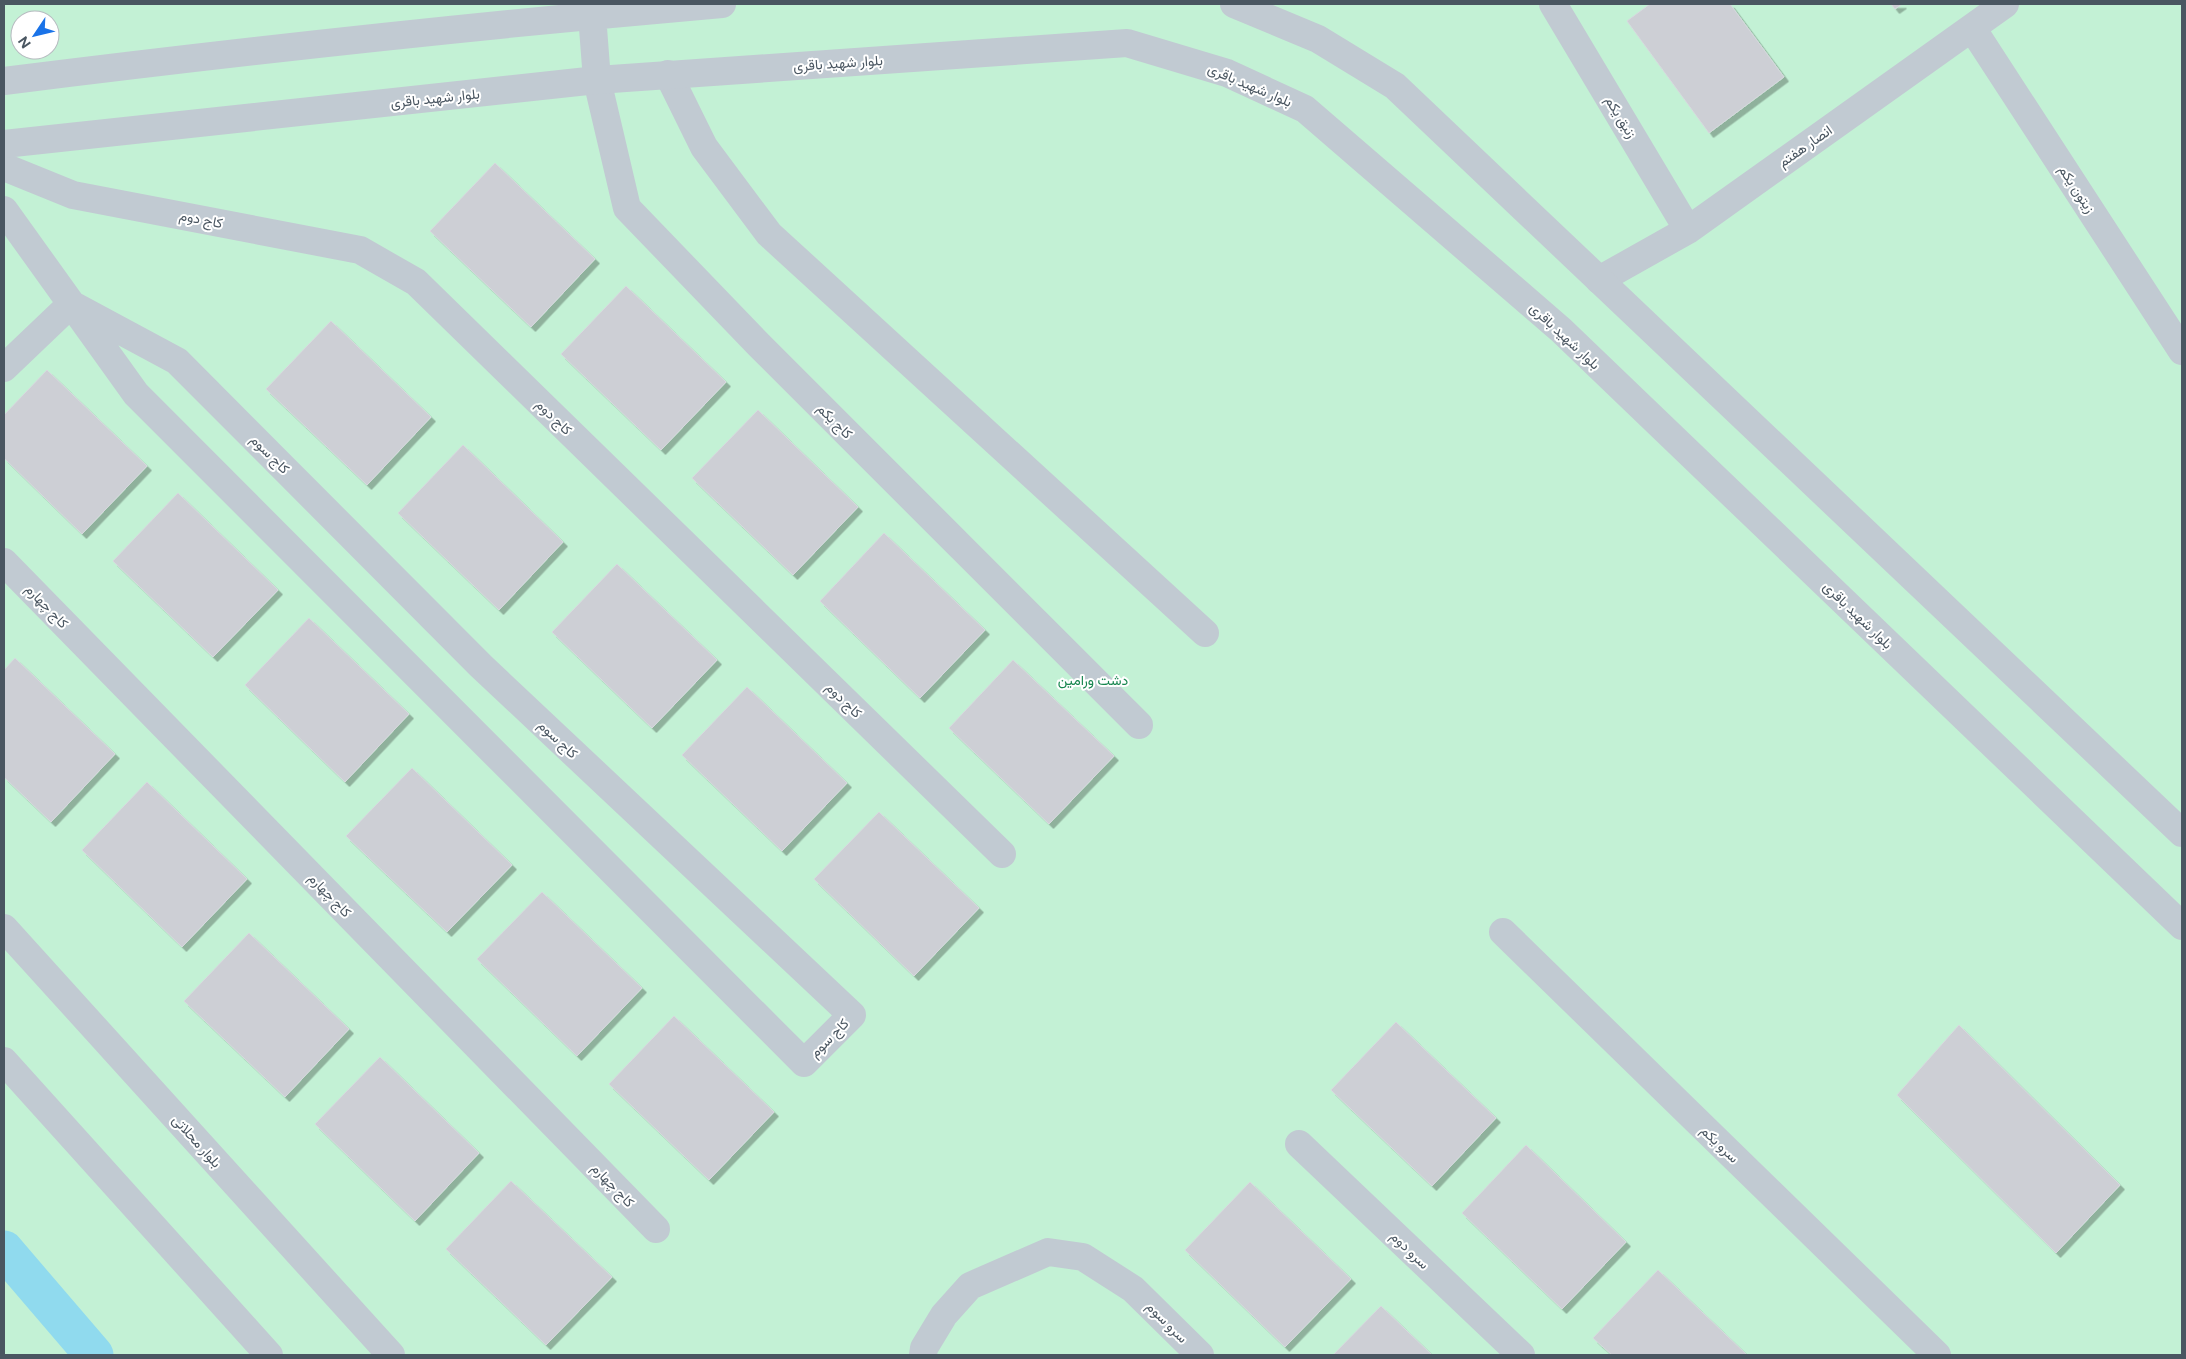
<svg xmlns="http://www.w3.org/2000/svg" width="2186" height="1359" font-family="Figtree,Vazirmatn,sans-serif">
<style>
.green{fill:#c3f1d5;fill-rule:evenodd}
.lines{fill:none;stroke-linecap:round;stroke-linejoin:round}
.canal{stroke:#90daee;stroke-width:39}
.building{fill:#cdcfd5;stroke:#d7d9de;filter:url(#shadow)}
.minor{stroke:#c1cad2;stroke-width:28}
.tertiary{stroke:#c1cad2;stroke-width:28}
.labels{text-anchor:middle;stroke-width:4;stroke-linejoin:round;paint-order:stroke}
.street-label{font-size:14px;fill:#4a5661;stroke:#fff}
.park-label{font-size:14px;fill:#17864f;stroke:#fff}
</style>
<defs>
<filter id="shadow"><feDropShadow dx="4.5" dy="4.5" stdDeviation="0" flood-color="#0004"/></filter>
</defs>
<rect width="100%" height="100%" fill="#f5f3f3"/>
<path class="green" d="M 4,4 L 2182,4 L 2182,1355 L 4,1355 ZM 20,20 L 50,20 L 50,50 L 20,50 Z"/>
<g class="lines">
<path class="canal" d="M 4,1250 L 94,1355"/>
</g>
<path class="building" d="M 1650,4 L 1730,4 L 1784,77 L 1709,133 L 1627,21 Z
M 1891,4 L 1902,4 L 1895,9 Z
M 495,163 L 595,259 L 531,327 L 430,231 Z
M 626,286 L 726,382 L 661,450 L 561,354 Z
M 331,321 L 431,417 L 367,485 L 266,389 Z
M 47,370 L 147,466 L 82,534 L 4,458 L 4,415 Z
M 758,410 L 858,507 L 793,575 L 692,478 Z
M 463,445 L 563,542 L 499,610 L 398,513 Z
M 178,493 L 278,590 L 213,657 L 113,561 Z
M 884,533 L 985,630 L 920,698 L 820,601 Z
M 617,564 L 717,660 L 652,728 L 552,632 Z
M 309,618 L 409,714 L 345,782 L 245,685 Z
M 15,658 L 115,754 L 51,822 L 4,777 L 4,670 Z
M 1013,660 L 1114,756 L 1049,824 L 949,728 Z
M 747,687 L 847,783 L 782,851 L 682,755 Z
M 412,768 L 512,865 L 447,932 L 346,836 Z
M 147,782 L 247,879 L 182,947 L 82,850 Z
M 879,812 L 979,908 L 914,976 L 814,879 Z
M 542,892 L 642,988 L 577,1056 L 477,959 Z
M 249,933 L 349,1029 L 285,1097 L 184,1001 Z
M 674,1016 L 774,1112 L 709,1180 L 609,1084 Z
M 1396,1022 L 1496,1118 L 1432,1186 L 1331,1090 Z
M 1959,1025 L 2120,1185 L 2056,1253 L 1897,1095 Z
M 380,1057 L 479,1153 L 415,1221 L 315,1124 Z
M 1526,1145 L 1626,1242 L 1562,1309 L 1462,1213 Z
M 511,1181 L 612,1277 L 546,1345 L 446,1249 Z
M 1250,1182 L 1351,1279 L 1285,1347 L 1185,1250 Z
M 1658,1270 L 1747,1355 L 1612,1355 L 1593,1338 Z
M 1381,1306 L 1432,1355 L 1333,1355 Z"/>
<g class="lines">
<path class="minor" d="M 1553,4 L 1688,230
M 1972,28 L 2182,351
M 668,74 L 704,147 L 769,234 L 1205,633
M 597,80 L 627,208 L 759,345 L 1139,725
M 4,167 L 73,195 L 360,250 L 416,282 L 1002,854
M 4,210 L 136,394 L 804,1063 L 852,1015 L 481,666 L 177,361 L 71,304
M 1599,280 L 1688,230 L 2005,4
M 4,368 L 71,304
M 4,562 L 656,1229
M 1503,932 L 1937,1355
M 1299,1144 L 1521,1355
M 923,1355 L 924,1348 L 944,1315 L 970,1286 L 1048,1252 L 1083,1257 L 1133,1289 L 1200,1355"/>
<path class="tertiary" d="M 1234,4 L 1318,39 L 1395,86 L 2182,833
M 592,15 L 597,80
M 4,81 C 243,51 482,25 722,4
M 4,144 L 597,80 L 1127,43 L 1227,73 L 1305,109 L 1561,330 L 2182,926
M 4,928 L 391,1355
M 4,1061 L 269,1355"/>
</g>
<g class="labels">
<g class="street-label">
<text transform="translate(838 63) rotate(-4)" y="5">بلوار شهید باقری</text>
<text transform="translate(1250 85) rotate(23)" y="5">بلوار شهید باقری</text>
<text transform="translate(435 98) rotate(-6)" y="5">بلوار شهید باقری</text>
<text transform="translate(1621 117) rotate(59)" y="5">زنبق یکم</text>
<text transform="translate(1805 146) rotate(-35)" y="5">انصار هفتم</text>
<text transform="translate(2077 189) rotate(57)" y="5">زیتون یکم</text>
<text transform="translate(201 219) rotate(11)" y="5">کاج دوم</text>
<text transform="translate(1565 336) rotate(43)" y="5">بلوار شهید باقری</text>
<text transform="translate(554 417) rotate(44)" y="5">کاج دوم</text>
<text transform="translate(835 421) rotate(45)" y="5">کاج یکم</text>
<text transform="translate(270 454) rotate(45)" y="5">کاج سوم</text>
<text transform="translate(47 606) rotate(46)" y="5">کاج چهارم</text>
<text transform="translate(1858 615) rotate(44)" y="5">بلوار شهید باقری</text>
<text transform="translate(844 700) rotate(44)" y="5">کاج دوم</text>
<text transform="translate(558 739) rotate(43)" y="5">کاج سوم</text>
<text transform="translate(330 895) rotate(46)" y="5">کاج چهارم</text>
<text transform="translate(829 1038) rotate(-45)" y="5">کاج سوم</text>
<text transform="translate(197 1141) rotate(48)" y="5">بلوار محلاتی</text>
<text transform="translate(1720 1144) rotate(44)" y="5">سرو یکم</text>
<text transform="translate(613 1185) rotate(46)" y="5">کاج چهارم</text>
<text transform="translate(1410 1250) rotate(44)" y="5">سرو دوم</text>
<text transform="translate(1167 1322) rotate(45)" y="5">سرو سوم</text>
</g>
<g class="park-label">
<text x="1093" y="685">دشت ورامین</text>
</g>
</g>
<rect width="2186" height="1359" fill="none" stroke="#4a5661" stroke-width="10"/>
<g transform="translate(35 35) rotate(235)"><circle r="24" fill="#ffffff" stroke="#b7bbc0"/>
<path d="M0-4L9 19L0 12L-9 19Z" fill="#1a73e8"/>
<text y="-8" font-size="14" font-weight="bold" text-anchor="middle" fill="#4a5661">N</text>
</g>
</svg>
